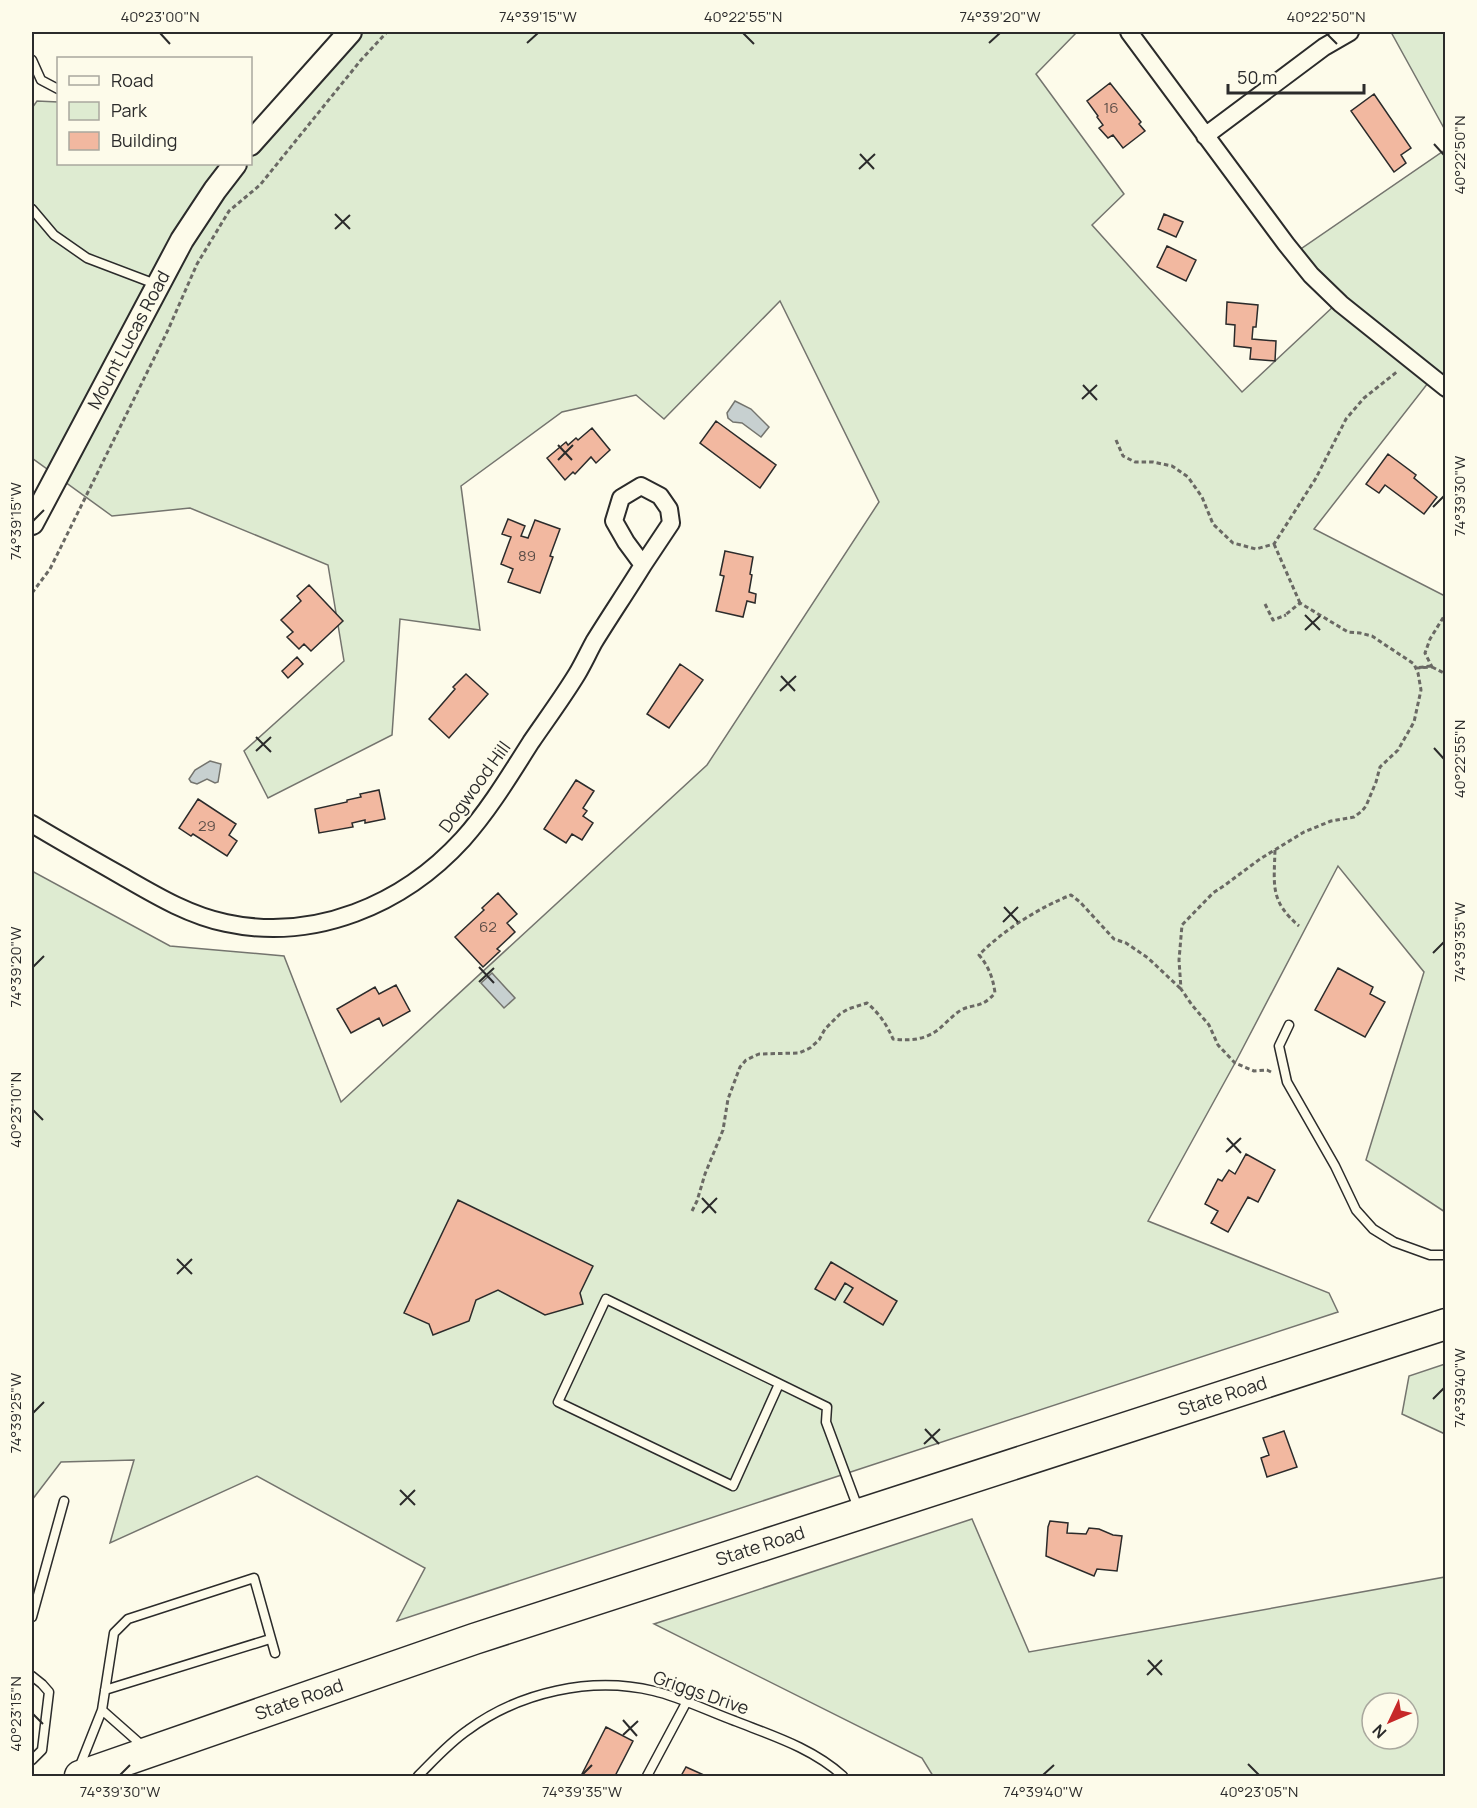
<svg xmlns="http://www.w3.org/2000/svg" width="1477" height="1808" font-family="Manrope,sans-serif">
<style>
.green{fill:#deebd1;stroke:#74746e;stroke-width:1.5;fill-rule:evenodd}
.water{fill:#c7d0d0;stroke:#74746e;stroke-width:1.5}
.building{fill:#f2b8a0;stroke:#2b2b2b;stroke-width:1.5}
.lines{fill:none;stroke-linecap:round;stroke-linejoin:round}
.lane-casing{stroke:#2b2b2b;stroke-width:11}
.street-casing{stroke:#2b2b2b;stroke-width:20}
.secondary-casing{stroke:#2b2b2b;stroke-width:26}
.highway-casing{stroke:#2b2b2b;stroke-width:33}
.path{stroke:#6a6964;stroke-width:3;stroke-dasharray:4.5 3;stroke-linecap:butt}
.lane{stroke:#fdfbea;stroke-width:8}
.street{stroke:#fdfbea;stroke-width:16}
.secondary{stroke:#fdfbea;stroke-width:22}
.highway{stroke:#fdfbea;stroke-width:30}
.ticks{fill:none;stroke:#2b2b2b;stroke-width:2}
.labels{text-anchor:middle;stroke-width:4.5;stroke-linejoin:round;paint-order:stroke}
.number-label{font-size:15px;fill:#5d4e48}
.street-label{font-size:18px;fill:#2b2b2b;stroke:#fdfbea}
.neatline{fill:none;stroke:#2b2b2b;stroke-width:2}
.ticks-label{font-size:15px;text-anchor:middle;fill:#2b2b2b}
</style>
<rect width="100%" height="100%" fill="#fdfbea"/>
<path class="green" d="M 363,32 L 1077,32 L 1036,74 L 1124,194 L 1092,225 L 1242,392 L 1336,304 L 1295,253 L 1445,150 L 1445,382 L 1435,374 L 1314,529 L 1445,596 L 1445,1212 L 1366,1160 L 1424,972 L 1338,866 L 1235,1063 L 1148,1221 L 1329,1293 L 1338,1312 L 397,1621 L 425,1568 L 257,1476 L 110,1543 L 134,1460 L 61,1462 L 32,1500 L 32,871 L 170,946 L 284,956 L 341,1102 L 707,765 L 879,502 L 780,301 L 664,419 L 636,395 L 562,412 L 461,486 L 480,630 L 400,619 L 392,735 L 268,798 L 244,751 L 344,661 L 328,565 L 190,508 L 112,516 L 32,458 L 32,108 L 37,101 L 58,102 L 58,164 L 250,164 L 251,151 Z
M 1391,32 L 1445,32 L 1445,130 Z
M 1445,1364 L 1446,1364 L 1445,1434 L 1402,1414 L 1409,1376 Z
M 972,1519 L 1029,1652 L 1445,1577 L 1445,1776 L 933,1776 L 922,1758 L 654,1624 ZM 1372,1703 L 1408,1703 L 1408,1739 L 1372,1739 Z"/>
<path class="water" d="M 735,401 L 751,409 L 769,427 L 761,437 L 742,423 L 733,422 L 728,418 L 727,413 Z
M 210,761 L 221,764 L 218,782 L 215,783 L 207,779 L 197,784 L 191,782 L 189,779 L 195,770 Z
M 492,973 L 515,998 L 504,1008 L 481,983 Z"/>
<path class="building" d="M 1110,83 L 1141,122 L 1139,124 L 1145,131 L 1123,148 L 1113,135 L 1108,138 L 1099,128 L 1103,125 L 1097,117 L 1098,116 L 1087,101 Z
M 1374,94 L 1411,148 L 1401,155 L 1406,163 L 1394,172 L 1351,111 Z
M 1164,214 L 1183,222 L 1176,237 L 1158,229 Z
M 1167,246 L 1196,260 L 1186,281 L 1157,267 Z
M 1227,302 L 1258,305 L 1256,327 L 1253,327 L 1252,339 L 1276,341 L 1275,361 L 1250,359 L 1251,348 L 1234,346 L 1235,325 L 1226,324 Z
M 716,421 L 776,465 L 760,488 L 700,443 Z
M 592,428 L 610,450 L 596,463 L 591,457 L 575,474 L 573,472 L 565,480 L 547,458 L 566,442 L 568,445 L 576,438 L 578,440 Z
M 1388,454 L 1416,475 L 1414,478 L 1437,497 L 1424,514 L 1385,485 L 1379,493 L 1366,484 Z
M 508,519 L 525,526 L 521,536 L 528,538 L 535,520 L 560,529 L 550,556 L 553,557 L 540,593 L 508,582 L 513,569 L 501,564 L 511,537 L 502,534 Z
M 725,551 L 753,557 L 750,574 L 752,575 L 749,592 L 756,594 L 755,603 L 747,601 L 743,617 L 716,611 L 724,576 L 720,575 Z
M 309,585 L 343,621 L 311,651 L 304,644 L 299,649 L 287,637 L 293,632 L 281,620 L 301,601 L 297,596 Z
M 297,657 L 303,664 L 288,678 L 282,671 Z
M 680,664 L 703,680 L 669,728 L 647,714 Z
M 466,674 L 488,694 L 449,738 L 429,719 L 455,689 L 453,687 Z
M 576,780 L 594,791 L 583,808 L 587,811 L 583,816 L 593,823 L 582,840 L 572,834 L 566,843 L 544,829 Z
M 379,790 L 385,819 L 365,823 L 365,820 L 352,823 L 353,827 L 319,833 L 315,809 L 347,802 L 347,800 L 361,797 L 360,794 Z
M 198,799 L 236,824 L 229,835 L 237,841 L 227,856 L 193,834 L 191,836 L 179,828 Z
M 498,893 L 517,914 L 507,923 L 515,932 L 497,949 L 500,951 L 483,967 L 455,937 L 484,910 L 482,908 Z
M 1338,968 L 1373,987 L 1370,994 L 1385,1002 L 1365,1037 L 1315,1010 Z
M 396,985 L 410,1011 L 383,1026 L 379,1018 L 351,1033 L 337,1009 L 375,987 L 379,994 Z
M 1246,1154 L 1275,1170 L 1258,1202 L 1248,1197 L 1228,1232 L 1211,1223 L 1218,1211 L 1205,1204 L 1218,1179 L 1222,1181 L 1229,1170 L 1235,1174 Z
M 458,1200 L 593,1266 L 580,1293 L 583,1304 L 545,1315 L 498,1290 L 476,1300 L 469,1321 L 433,1335 L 429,1324 L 404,1313 Z
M 831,1262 L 897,1301 L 883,1325 L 844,1302 L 853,1288 L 845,1283 L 835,1300 L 815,1289 Z
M 1284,1431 L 1297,1467 L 1267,1477 L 1261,1458 L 1269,1455 L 1263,1438 Z
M 1050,1521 L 1068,1523 L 1067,1533 L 1086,1534 L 1089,1528 L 1099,1529 L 1113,1535 L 1122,1536 L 1117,1571 L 1097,1569 L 1094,1576 L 1046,1556 L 1048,1527 Z
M 606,1727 L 633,1741 L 615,1776 L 581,1776 Z
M 686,1767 L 706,1776 L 681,1776 Z"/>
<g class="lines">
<g class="lane-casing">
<path id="lane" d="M 32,60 L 41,80 L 58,89
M 32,209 L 54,235 L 87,258 L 158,285
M 1289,1025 L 1279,1046 L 1287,1082 L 1335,1166 L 1356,1210 L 1373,1229 L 1394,1242 L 1430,1255 L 1446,1255
M 779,1384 L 733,1486 L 558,1402 L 606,1299 L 827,1407 L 826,1422 L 858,1508
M 32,1617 L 64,1501
M 32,1676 L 42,1684 L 49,1692 L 42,1750 L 32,1760
M 105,1690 L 270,1639
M 102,1710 L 145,1748
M 79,1768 L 102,1710 L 114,1633 L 128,1619 L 254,1578 L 275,1653
M 418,1776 C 434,1760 449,1743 468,1730 C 520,1692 591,1676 654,1691 C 680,1697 710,1712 735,1721 C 773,1736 812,1748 843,1776
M 647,1776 L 686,1703"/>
</g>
<g class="street-casing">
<path id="street" d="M 1129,32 L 1286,244 L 1311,275 L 1341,304 L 1446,388
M 1205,136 L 1324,47 L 1350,32
M 641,486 L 660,496 L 669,509 L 671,523 L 643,565 L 626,542 L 614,521 L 621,498 Z
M 32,824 C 62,842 92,859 122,876 C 155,895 188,915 226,923 C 314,942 403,905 463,839 C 489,810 510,775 531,742 C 546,720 563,697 577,674 C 583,664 588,653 594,642 C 610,616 627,591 643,565"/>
</g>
<g class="secondary-casing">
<g id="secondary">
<path d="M 250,144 L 350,32"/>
<path id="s1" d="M 32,523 L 182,240 L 215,190 L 235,164"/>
</g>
</g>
<g class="highway-casing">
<g id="highway">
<path id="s2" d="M 80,1776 L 474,1639 L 1446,1324"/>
</g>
</g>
<path class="path" d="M 1116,440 L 1123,456 L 1135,462 L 1153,462 L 1172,466 L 1188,477 L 1202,497 L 1213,524 L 1233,543 L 1256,549 L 1274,544 L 1316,478 L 1346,419 L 1364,398 L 1398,371
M 1274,544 L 1300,603
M 32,593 L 50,569 L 168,330 L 197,264 L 229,211 L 260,185 L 361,60 L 387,32
M 1265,604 L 1273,620 L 1286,615
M 1431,666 L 1416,668 L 1432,667 L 1425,653 L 1430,639 L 1446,613
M 1432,667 L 1446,674
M 1275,850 C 1274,886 1270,901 1299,926
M 1271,1072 L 1267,1070 L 1254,1071 L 1235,1063 L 1218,1045 L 1209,1025 L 1192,1005 L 1181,989 L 1179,960 L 1182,925 L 1213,893 L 1225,885 L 1260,859 L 1304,832 L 1331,821 L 1354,817 L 1362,811 L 1366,806 L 1376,782 L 1380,767 L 1398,750 L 1414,722 L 1421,690 L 1418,673 L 1414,664 L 1372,636 L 1360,633 L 1348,632 L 1300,603 L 1284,616
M 692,1211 L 697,1201 L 705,1174 L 723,1130 L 728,1099 L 740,1067 L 746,1060 L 759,1054 L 799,1053 L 810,1048 L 819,1040 L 825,1029 L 840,1014 L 848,1009 L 867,1003 C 879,1013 887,1025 893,1039 C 910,1041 925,1040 939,1029 C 946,1023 952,1016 961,1010 C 975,1003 981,1009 995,993 C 993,978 989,967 979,955 C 1002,931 1040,907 1071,895 L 1080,902 L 1114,939 L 1126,943 L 1148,958 L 1181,989"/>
<use href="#lane" class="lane"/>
<use href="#street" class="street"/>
<use href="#secondary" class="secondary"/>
<use href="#highway" class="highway"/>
</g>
<path class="ticks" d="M 160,33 L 170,44M 743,33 L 754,44M 1326,33 L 1337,44M 527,43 L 538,33M 989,43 L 1000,33M 1434,144 L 1444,155M 860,154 L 874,169M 859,169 L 875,154M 335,214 L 350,229M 335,229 L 350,215M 1083,385 L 1097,400M 1082,399 L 1097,385M 558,445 L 572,460M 558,460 L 573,445M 1433,507 L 1444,496M 33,521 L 44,510M 1305,615 L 1320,630M 1305,630 L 1320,616M 781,676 L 795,691M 780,691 L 796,676M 256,737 L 271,752M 1434,748 L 1444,759M 256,751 L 271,737M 1004,907 L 1018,922M 1003,922 L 1018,907M 1433,953 L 1444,942M 33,967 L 44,956M 479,967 L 494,983M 479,982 L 494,968M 33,1110 L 43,1120M 1227,1138 L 1241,1153M 1226,1152 L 1241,1138M 702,1198 L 716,1213M 702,1213 L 717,1198M 177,1259 L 192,1274M 177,1274 L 192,1259M 1433,1399 L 1444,1388M 33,1413 L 44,1402M 925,1429 L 939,1444M 924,1444 L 940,1429M 400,1490 L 415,1505M 400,1505 L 415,1490M 1148,1660 L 1162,1675M 1147,1675 L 1162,1660M 33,1714 L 43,1724M 623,1720 L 637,1736M 623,1735 L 638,1721M 1248,1764 L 1259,1775M 120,1775 L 130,1765M 582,1775 L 592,1765M 1043,1775 L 1054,1765"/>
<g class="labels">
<g class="number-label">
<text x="1111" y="113">16</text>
<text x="527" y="561">89</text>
<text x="207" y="831">29</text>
<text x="488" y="932">62</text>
</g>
<g class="street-label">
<text dy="6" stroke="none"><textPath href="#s1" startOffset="207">Mount Lucas Road</textPath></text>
<text transform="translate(475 787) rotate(-54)" y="6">Dogwood Hill</text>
<text dy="6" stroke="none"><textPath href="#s2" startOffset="1204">State Road</textPath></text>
<text dy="6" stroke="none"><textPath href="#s2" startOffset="718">State Road</textPath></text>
<text transform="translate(701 1693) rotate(19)" y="6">Griggs Drive</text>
<text dy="6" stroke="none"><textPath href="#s2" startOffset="232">State Road</textPath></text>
</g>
</g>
<rect width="1477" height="1808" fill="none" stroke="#fdfbea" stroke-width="66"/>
<rect x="57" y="57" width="195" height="108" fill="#fdfbea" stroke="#a9a89e" stroke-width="1.5"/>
<rect x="69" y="76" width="30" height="9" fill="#fdfbea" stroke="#a9a89e" stroke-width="1.5"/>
<text x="111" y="87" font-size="18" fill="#2b2b2b">Road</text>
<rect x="69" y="102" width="30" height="18" fill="#deebd1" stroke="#a9a89e" stroke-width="1.5"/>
<text x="111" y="117" font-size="18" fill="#2b2b2b">Park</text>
<rect x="69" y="132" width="30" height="18" fill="#f2b8a0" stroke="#a9a89e" stroke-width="1.5"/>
<text x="111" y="147" font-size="18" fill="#2b2b2b">Building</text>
<g transform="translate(1390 1721) rotate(226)"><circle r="28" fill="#fdfbea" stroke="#a9a89e" stroke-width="1.5"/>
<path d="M0-4.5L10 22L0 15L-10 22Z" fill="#c62828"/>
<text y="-9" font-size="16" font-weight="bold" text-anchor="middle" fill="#2b2b2b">N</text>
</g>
<path d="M1228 84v9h136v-9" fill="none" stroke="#2b2b2b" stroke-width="3"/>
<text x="1237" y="84" font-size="18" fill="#2b2b2b" stroke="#fdfbea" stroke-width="4.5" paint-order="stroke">50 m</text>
<rect x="33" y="33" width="1411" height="1742" class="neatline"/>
<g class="ticks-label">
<text x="160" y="22">40°23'00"N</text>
<text x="538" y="22">74°39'15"W</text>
<text x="743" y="22">40°22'55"N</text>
<text x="1000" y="22">74°39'20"W</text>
<text x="1326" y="22">40°22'50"N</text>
<text transform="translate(1460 155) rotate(-90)" y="5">40°22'50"N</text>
<text transform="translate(1460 496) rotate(-90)" y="5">74°39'30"W</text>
<text transform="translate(16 521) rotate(-90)" y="5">74°39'15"W</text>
<text transform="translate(1460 759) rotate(-90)" y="5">40°22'55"N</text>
<text transform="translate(1460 942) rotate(-90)" y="5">74°39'35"W</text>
<text transform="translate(16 967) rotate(-90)" y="5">74°39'20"W</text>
<text transform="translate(16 1110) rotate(-90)" y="5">40°23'10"N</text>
<text transform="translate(1460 1388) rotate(-90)" y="5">74°39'40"W</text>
<text transform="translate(16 1413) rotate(-90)" y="5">74°39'25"W</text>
<text transform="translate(16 1714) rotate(-90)" y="5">40°23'15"N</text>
<text x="120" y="1797">74°39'30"W</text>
<text x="582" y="1797">74°39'35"W</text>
<text x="1043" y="1797">74°39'40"W</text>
<text x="1259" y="1797">40°23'05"N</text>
</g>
</svg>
